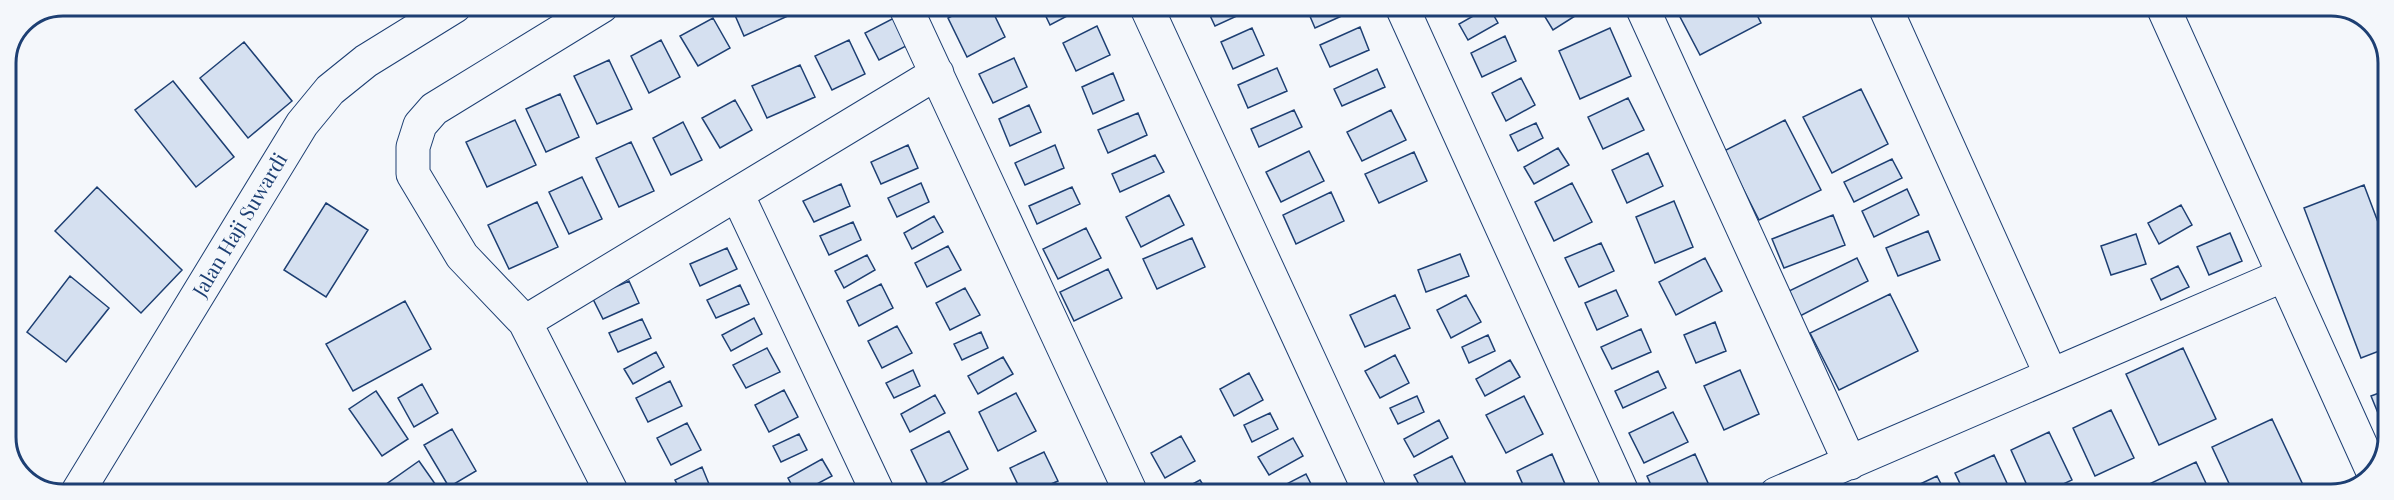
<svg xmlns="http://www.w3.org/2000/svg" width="2394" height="500" font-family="'Playfair Display',serif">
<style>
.building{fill:#d5e0f0;stroke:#1d3f73;stroke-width:1.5}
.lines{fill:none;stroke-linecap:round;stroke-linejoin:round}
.minor-casing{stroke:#1d3f73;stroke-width:35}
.minor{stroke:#f4f7fb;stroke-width:33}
.labels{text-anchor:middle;stroke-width:4.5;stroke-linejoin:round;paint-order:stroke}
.street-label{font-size:20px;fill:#1d3f73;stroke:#f4f7fb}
.rim{fill:none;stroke:#1d3f73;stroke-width:3}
</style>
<rect width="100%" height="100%" fill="#f4f7fb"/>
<path class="building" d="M 731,6 L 789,6 L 792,14 L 744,36 Z
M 972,6 L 990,6 L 1005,37 L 967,57 L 948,18 Z
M 1041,6 L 1086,6 L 1050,25 Z
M 1206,7 L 1248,7 L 1250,10 L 1215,26 Z
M 1306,7 L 1343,7 L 1346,14 L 1315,28 Z
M 1489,7 L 1498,23 L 1468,40 L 1459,24 Z
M 1539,7 L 1584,7 L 1586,9 L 1553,30 Z
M 1691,7 L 1753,7 L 1761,23 L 1700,55 L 1678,13 Z
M 713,18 L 730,48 L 698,66 L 680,36 Z
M 894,18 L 908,45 L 879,60 L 865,33 Z
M 1097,26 L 1110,55 L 1076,71 L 1063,43 Z
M 1360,27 L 1369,50 L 1330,67 L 1320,45 Z
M 1252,28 L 1264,55 L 1233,69 L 1221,42 Z
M 1610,28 L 1631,76 L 1580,99 L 1559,51 Z
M 1505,36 L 1516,61 L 1482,77 L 1471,53 Z
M 661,40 L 680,77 L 649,93 L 631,56 Z
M 849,40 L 865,74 L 832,90 L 815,56 Z
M 244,42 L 292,101 L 248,138 L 200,78 Z
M 1014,58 L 1027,87 L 993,103 L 979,74 Z
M 609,60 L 632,109 L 597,124 L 574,76 Z
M 800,65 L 815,97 L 767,118 L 752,86 Z
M 1277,68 L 1287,91 L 1248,108 L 1238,85 Z
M 1377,69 L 1385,87 L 1342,106 L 1334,89 Z
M 1113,73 L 1124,100 L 1093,114 L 1082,87 Z
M 1521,78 L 1535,105 L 1506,121 L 1492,93 Z
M 173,81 L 234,157 L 196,187 L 135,110 Z
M 1861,89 L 1888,144 L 1832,173 L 1803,117 Z
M 560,94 L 579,137 L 546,152 L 526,109 Z
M 1628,98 L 1644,130 L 1603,149 L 1588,117 Z
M 735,100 L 752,130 L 720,148 L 702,118 Z
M 1029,105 L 1041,132 L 1010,146 L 999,119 Z
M 1294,110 L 1302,127 L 1259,147 L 1251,129 Z
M 1391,110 L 1406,140 L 1362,161 L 1347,132 Z
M 1138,113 L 1147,135 L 1108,153 L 1098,130 Z
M 515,120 L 536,165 L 487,187 L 466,142 Z
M 1785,120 L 1821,190 L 1759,220 L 1724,151 Z
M 683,122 L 702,160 L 671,175 L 653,138 Z
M 1536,123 L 1543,138 L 1518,151 L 1510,135 Z
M 631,142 L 654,191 L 619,207 L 596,158 Z
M 908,145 L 918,168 L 881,184 L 871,162 Z
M 1055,145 L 1064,168 L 1025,185 L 1015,163 Z
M 1558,148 L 1569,165 L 1534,184 L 1524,167 Z
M 1309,151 L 1324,181 L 1281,202 L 1266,172 Z
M 1414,152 L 1427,181 L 1379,203 L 1365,174 Z
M 1648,153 L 1663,186 L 1627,203 L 1612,170 Z
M 1155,155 L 1164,172 L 1120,192 L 1112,174 Z
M 1892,159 L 1902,178 L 1854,202 L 1844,182 Z
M 582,177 L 602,219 L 569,234 L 549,192 Z
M 921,183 L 929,202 L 897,217 L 888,198 Z
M 1572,183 L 1592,222 L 1554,241 L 1535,202 Z
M 841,184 L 850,206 L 814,222 L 803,201 Z
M 2364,185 L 2387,246 L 2387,348 L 2361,358 L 2304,208 Z
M 97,187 L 182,270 L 141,313 L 55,231 Z
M 1072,187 L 1080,204 L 1037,224 L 1029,206 Z
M 1907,189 L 1919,215 L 1874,237 L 1862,211 Z
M 1331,192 L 1344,221 L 1296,244 L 1283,215 Z
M 1169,195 L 1184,225 L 1141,247 L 1126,217 Z
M 1674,201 L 1693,247 L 1655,263 L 1636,217 Z
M 537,202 L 558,247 L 509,269 L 488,225 Z
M 326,203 L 368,230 L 326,297 L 284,270 Z
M 2181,205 L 2192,225 L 2159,244 L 2148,223 Z
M 1833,215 L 1845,245 L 1784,268 L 1772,239 Z
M 934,216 L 943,232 L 912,249 L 904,233 Z
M 853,222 L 861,240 L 829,255 L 820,236 Z
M 1086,228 L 1101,258 L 1058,279 L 1043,249 Z
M 1928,231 L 1940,260 L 1898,276 L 1886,248 Z
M 2230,233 L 2242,261 L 2209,275 L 2197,247 Z
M 2136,234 L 2146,264 L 2111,275 L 2101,246 Z
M 1192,238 L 1205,267 L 1157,289 L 1143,259 Z
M 1601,243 L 1614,271 L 1579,287 L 1565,258 Z
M 948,246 L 961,270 L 927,287 L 915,263 Z
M 727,248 L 737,269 L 700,286 L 690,264 Z
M 1460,254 L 1469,276 L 1426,292 L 1418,270 Z
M 867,255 L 875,270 L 844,288 L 835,271 Z
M 1705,258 L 1722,291 L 1676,315 L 1659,282 Z
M 1857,258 L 1868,281 L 1800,316 L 1787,292 Z
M 2178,266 L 2189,287 L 2161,300 L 2151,279 Z
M 1108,269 L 1122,298 L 1074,321 L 1060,292 Z
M 70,276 L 109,308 L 66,362 L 27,332 Z
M 629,281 L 639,303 L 603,319 L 592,297 Z
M 881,284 L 893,308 L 859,326 L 847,301 Z
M 740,285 L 749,304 L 716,318 L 707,300 Z
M 965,288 L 980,315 L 950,330 L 936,303 Z
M 1616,290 L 1628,316 L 1597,330 L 1585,303 Z
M 1890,294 L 1918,351 L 1839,390 L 1810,333 Z
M 1395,295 L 1410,328 L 1365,347 L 1350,315 Z
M 1466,295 L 1481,322 L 1451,338 L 1437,310 Z
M 405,301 L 431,349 L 353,391 L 326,344 Z
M 754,318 L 762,334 L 731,351 L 722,335 Z
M 642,319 L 651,338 L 618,352 L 609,333 Z
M 1715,322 L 1726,351 L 1696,363 L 1684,335 Z
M 897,326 L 912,353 L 882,368 L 868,341 Z
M 1641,329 L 1651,352 L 1612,369 L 1601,347 Z
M 981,332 L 988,348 L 962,360 L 954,344 Z
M 1488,335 L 1495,351 L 1469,363 L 1462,347 Z
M 767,348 L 780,372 L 746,388 L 733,365 Z
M 2183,348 L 2216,419 L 2159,445 L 2126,374 Z
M 656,352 L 664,367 L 633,384 L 624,369 Z
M 1395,355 L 1409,383 L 1380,398 L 1365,371 Z
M 1003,357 L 1013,374 L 978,394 L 968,376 Z
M 1510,360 L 1520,377 L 1485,396 L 1476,379 Z
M 913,370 L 920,386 L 894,398 L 886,383 Z
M 1740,370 L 1759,414 L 1724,430 L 1704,386 Z
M 1658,371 L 1666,388 L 1623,408 L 1615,391 Z
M 1249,373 L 1263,400 L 1234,416 L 1220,389 Z
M 670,381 L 682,406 L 648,422 L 636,398 Z
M 422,384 L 438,413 L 414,427 L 398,398 Z
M 784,390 L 798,417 L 769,432 L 755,405 Z
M 2387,390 L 2387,435 L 2371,396 Z
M 376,391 L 408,439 L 382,456 L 349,409 Z
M 1016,393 L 1036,431 L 998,451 L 979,412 Z
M 935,395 L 945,413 L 910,432 L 901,414 Z
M 1417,396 L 1424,412 L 1398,424 L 1390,408 Z
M 1524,396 L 1543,434 L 1506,453 L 1486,415 Z
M 2111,410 L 2134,458 L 2095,476 L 2073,428 Z
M 1673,412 L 1688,442 L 1644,463 L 1629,433 Z
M 1270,413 L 1278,429 L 1252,442 L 1244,425 Z
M 2272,419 L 2303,485 L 2284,494 L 2234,494 L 2212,447 Z
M 1439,420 L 1448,438 L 1414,457 L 1404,439 Z
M 687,423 L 701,450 L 671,465 L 657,438 Z
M 452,429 L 476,471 L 449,487 L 424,445 Z
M 949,431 L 968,469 L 930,489 L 911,450 Z
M 2049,432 L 2072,480 L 2042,494 L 2031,494 L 2011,450 Z
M 799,434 L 807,450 L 781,462 L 773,446 Z
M 1181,436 L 1195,461 L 1165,478 L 1151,453 Z
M 1293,438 L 1303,456 L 1269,475 L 1258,457 Z
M 1044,452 L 1058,481 L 1030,493 L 1022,493 L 1010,468 Z
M 1552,454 L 1565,484 L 1544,494 L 1527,494 L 1517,471 Z
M 1695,454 L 1708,483 L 1685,494 L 1655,494 L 1647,476 Z
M 1994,455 L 2012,494 L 1965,494 L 1955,473 Z
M 1452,456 L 1471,494 L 1424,494 L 1414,475 Z
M 822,459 L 832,476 L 800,493 L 796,493 L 788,478 Z
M 419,461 L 438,488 L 430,493 L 391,493 L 385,485 Z
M 2196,462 L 2211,494 L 2151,494 L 2147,485 Z
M 702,467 L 709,484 L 689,493 L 682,493 L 675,480 Z
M 1306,474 L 1316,494 L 1269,493 Z
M 1937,476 L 1946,494 L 1899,494 Z
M 1200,480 L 1208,493 L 1176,493 Z"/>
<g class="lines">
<g class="minor-casing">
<path id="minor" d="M 602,6 L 434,109 L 420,125 L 413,147 L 413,174 L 462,256 L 525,322 L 612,493
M 905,6 L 1131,493
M 1146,6 L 1371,494
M 1402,7 L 1623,494
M 1642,7 L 1850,463
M 1885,7 L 2051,375
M 2163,7 L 2373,472
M 737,194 L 878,493
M 525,322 L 937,73
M 77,493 L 302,124 L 330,90 L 366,61 L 455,6
M 1776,494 L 2284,275"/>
</g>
<use href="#minor" class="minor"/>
</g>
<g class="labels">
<g class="street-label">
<text transform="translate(240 225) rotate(-59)" y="7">Jalan Haji Suwardi</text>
</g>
</g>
<path d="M0 0H2394V500H0ZM63 16H2331A47 47 0 0 1 2378 63V437A47 47 0 0 1 2331 484H63A47 47 0 0 1 16 437V63A47 47 0 0 1 63 16Z" fill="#f4f7fb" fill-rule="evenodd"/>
<path class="rim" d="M63 16H2331A47 47 0 0 1 2378 63V437A47 47 0 0 1 2331 484H63A47 47 0 0 1 16 437V63A47 47 0 0 1 63 16Z"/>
</svg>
